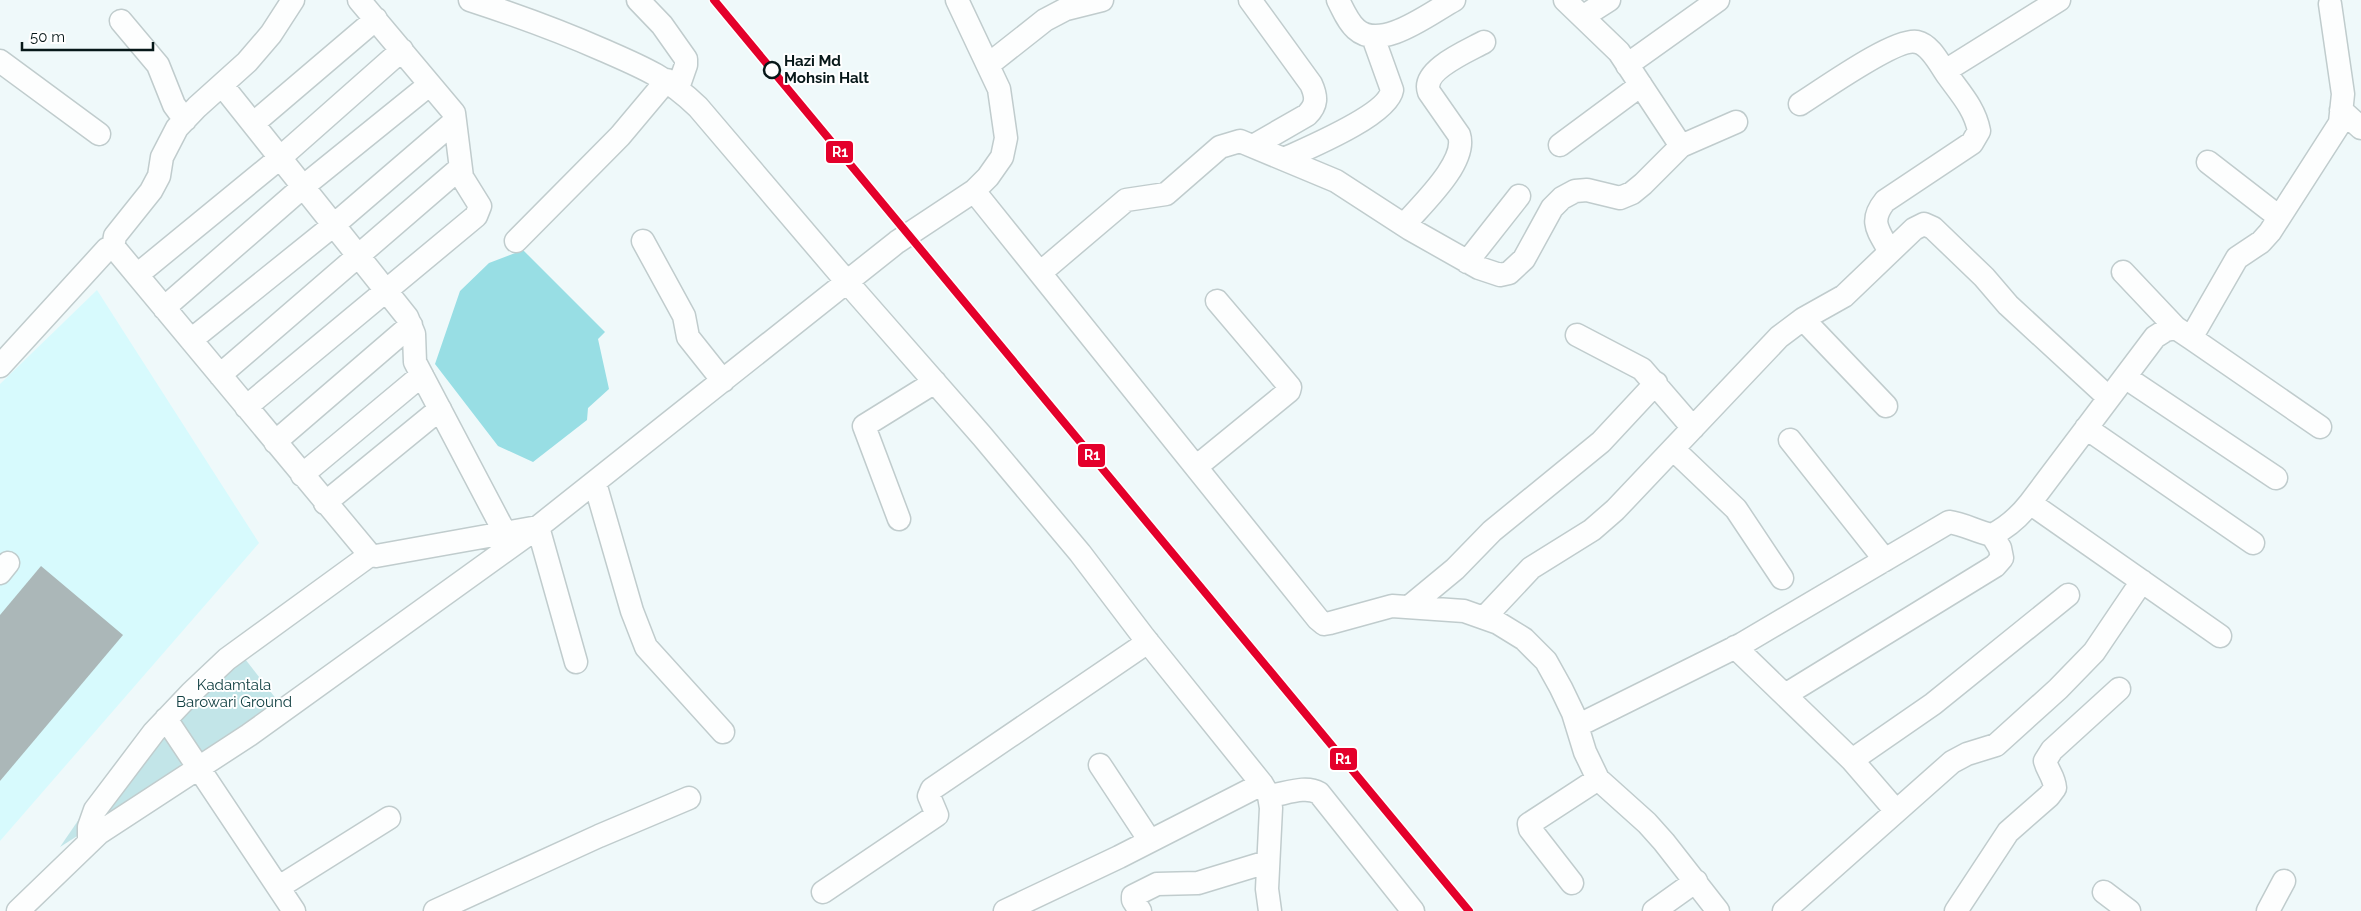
<svg xmlns="http://www.w3.org/2000/svg" width="2361" height="911" font-family="Raleway,sans-serif">
<style>
.built{fill:#d7fafd}
.green{fill:#c2e5e8}
.water{fill:#98dee4}
.building{fill:#abb7b8}
.lines{fill:none;stroke-linecap:round;stroke-linejoin:round}
.minor-casing{stroke:#c0cccd;stroke-width:25}
.minor{stroke:#fdfefe;stroke-width:22}
.rail-1-casing{stroke:#fff;stroke-width:11}
.rail-1{stroke:#e4002b;stroke-width:8}
.stop-dot{fill:#fff;stroke:#071819;stroke-width:2.5}
.labels{text-anchor:middle;stroke-width:4;stroke-linejoin:round;paint-order:stroke}
.stop-label{font-size:15px;font-weight:bold;fill:#071819;stroke:#fff;text-anchor:start}
.park-label{font-size:15px;fill:#124043;stroke:#fff}
.line-badge{stroke:#fff;stroke-width:2}
.badge-label{font-size:14px;text-anchor:middle;font-weight:bold;fill:#fff}
</style>
<rect width="100%" height="100%" fill="#eff9fa"/>
<path class="built" d="M 97,290 L 259,543 L 0,841 L 0,384 Z"/>
<path class="green" d="M 238,650 L 277,700 L 170,777 L 60,847 L 88,806 Z"/>
<path class="water" d="M 523,250 L 605,332 L 598,339 L 609,389 L 588,408 L 587,420 L 533,462 L 498,446 L 435,364 L 460,291 L 489,263 Z"/>
<path class="building" d="M 41,566 L 123,635 L 0,781 L 0,615 Z"/>
<g class="lines">
<g class="minor-casing">
<path id="minor" d="M 470,0 C 516,15 560,31 603,50 C 642,67 667,77 698,107 L 847,282 L 982,436 L 1080,553 L 1143,636 L 1262,784 L 1269,796 L 1271,808 L 1267,889 L 1270,911
M 638,0 L 662,25 L 686,59 L 686,65 L 678,88
M 1250,0 L 1311,84 C 1317,97 1317,105 1307,115 L 1253,146
M 1338,0 C 1343,10 1348,22 1356,29 C 1381,52 1430,13 1454,0
M 1565,0 L 1619,52 L 1681,146
M 1584,16 L 1609,0
M 121,21 L 158,65 L 174,105 L 185,120
M 0,61 L 99,134
M 988,65 L 1045,20 L 1066,9 L 1102,0
M 1627,65 L 1718,0
M 1945,71 L 2059,0
M 222,85 L 407,317 L 414,334 L 415,362 L 505,533
M 1800,104 C 1821,91 1896,37 1917,42 C 1931,45 1940,65 1948,76 C 1961,94 1975,109 1979,131 L 1972,143 L 1885,201 C 1868,222 1879,231 1890,252
M 2341,110 L 2361,128
M 254,123 L 376,19
M 1560,145 L 1641,85
M 1284,159 C 1308,148 1388,115 1392,90 L 1373,37
M 2208,162 L 2279,217
M 974,191 L 1318,619 L 1324,624 L 1330,623 L 1392,606 L 1464,611 L 1498,623 L 1524,639 L 1546,661 L 1561,688 L 1573,713 L 1585,752 L 1598,779 L 1647,823 L 1664,842 L 1718,911
M 1404,225 C 1421,205 1468,162 1459,135 L 1429,92 C 1421,70 1468,51 1484,42
M 516,241 L 620,136 L 667,80
M 643,241 L 684,316 L 688,337 L 723,381
M 113,248 L 115,236 L 151,191 L 159,176 L 162,157 L 177,128 L 197,107 L 247,62 L 271,34 L 293,0
M 1467,262 L 1519,196
M 2123,272 L 2176,328
M 1040,273 L 1126,200 L 1166,194 L 1220,147 L 1240,141 L 1336,181 L 1410,229 L 1479,268 L 1500,275 L 1509,273 L 1524,259 L 1552,208 L 1562,198 L 1575,191 L 1587,190 L 1620,198 L 1632,193 L 1643,184 L 1681,146 L 1736,122
M 137,275 L 281,157 L 402,50
M 164,308 L 304,186 L 429,85
M 1803,319 L 1886,406
M 1577,335 L 1642,369 L 1693,428
M 2191,338 L 2237,258 L 2261,242 L 2270,232 L 2340,123 L 2343,94 L 2330,4
M 191,340 L 335,224 L 455,121
M 0,366 L 107,249 L 117,251 L 370,555 L 376,556 L 538,527 L 576,662
M 220,375 L 460,168
M 2125,377 L 2276,478
M 246,407 L 476,216 L 480,206 L 462,177 L 454,113 L 359,0
M 2086,428 L 2253,543
M 1790,440 L 1885,560
M 275,442 L 411,325
M 1673,449 L 1736,509 L 1782,578
M 1196,467 L 1289,391 L 1290,387 L 1217,301
M 302,475 L 422,375
M 595,483 L 632,611 L 646,647 L 723,732
M 325,503 L 440,409
M 2030,503 L 2220,636
M 899,519 L 864,426 L 935,382
M 0,573 L 8,563
M 1409,607 L 1455,569 L 1492,531 L 1601,442 L 1656,383
M 1484,618 L 1531,568 L 1592,530 L 1615,510 L 1779,337 L 1803,319 L 1844,296 L 1914,229 L 1924,224 L 1933,228 L 1984,277 L 2008,305 L 2109,398
M 1735,647 L 1852,760 L 1896,811
M 1785,695 L 1995,566 L 2002,558 L 2000,548 L 1992,535
M 166,719 L 294,911
M 1577,726 L 1742,644 L 1949,522 C 1964,524 1977,532 1992,535 C 2008,527 2019,517 2030,503 L 2155,337 L 2166,330 L 2176,328 L 2191,338 L 2320,427
M 1852,760 L 1933,704 L 2068,595
M 1100,765 L 1150,841
M 1269,796 C 1285,794 1305,785 1319,793 L 1413,911
M 89,842 L 89,827 L 95,810 L 154,732 L 191,693 L 227,659 L 370,555
M 1572,883 L 1530,829 L 1529,824 L 1598,779
M 279,887 L 389,818
M 823,892 L 937,815 L 929,796 L 932,789 L 1148,642
M 2104,892 L 2129,911
M 18,911 L 99,833 L 249,735 L 538,527 L 897,242 L 974,191 L 988,177 L 1002,157 L 1006,138 L 999,89 L 957,0
M 435,911 L 599,836 L 689,798
M 1005,911 L 1119,857 L 1262,784
M 1140,911 L 1133,900 L 1133,896 L 1157,884 L 1198,883 L 1267,862
M 1654,911 L 1696,881
M 1784,911 L 1952,762 L 1967,754 L 1996,745 L 2058,689 L 2094,652 L 2142,581
M 1956,911 L 2008,832 L 2049,796 L 2055,788 C 2054,776 2048,772 2045,761 L 2052,750 L 2119,689
M 2268,911 L 2284,881"/>
</g>
<use href="#minor" class="minor"/>
<g class="rail-1-casing">
<path id="rail-1" d="M 714,0 L 1469,911"/>
</g>
<use href="#rail-1" class="rail-1"/>
</g>
<circle class="stop-dot" cx="772" cy="70" r="8"/>
<g class="labels">
<g class="stop-label">
<text x="784" y="66">Hazi Md<tspan x="784" dy="17">Mohsin Halt</tspan></text>
</g>
<g class="park-label">
<text x="234" y="690">Kadamtala<tspan x="234" dy="17">Barowari Ground</tspan></text>
</g>
</g>
<g class="line-badge">
<rect x="825" y="140" width="29" height="24" rx="5" fill="#e4002b"/>
<rect x="1077" y="443" width="29" height="25" rx="5" fill="#e4002b"/>
<rect x="1329" y="747" width="29" height="24" rx="5" fill="#e4002b"/>
</g>
<g class="badge-label">
<text x="840" y="157">R1</text>
<text x="1092" y="460">R1</text>
<text x="1343" y="764">R1</text>
</g>
<path d="M22 42v8h131v-8" fill="none" stroke="#071819" stroke-width="2.5"/>
<text x="30" y="42" font-size="15" fill="#071819" stroke="#ffffff" stroke-width="4" paint-order="stroke">50 m</text>
</svg>
